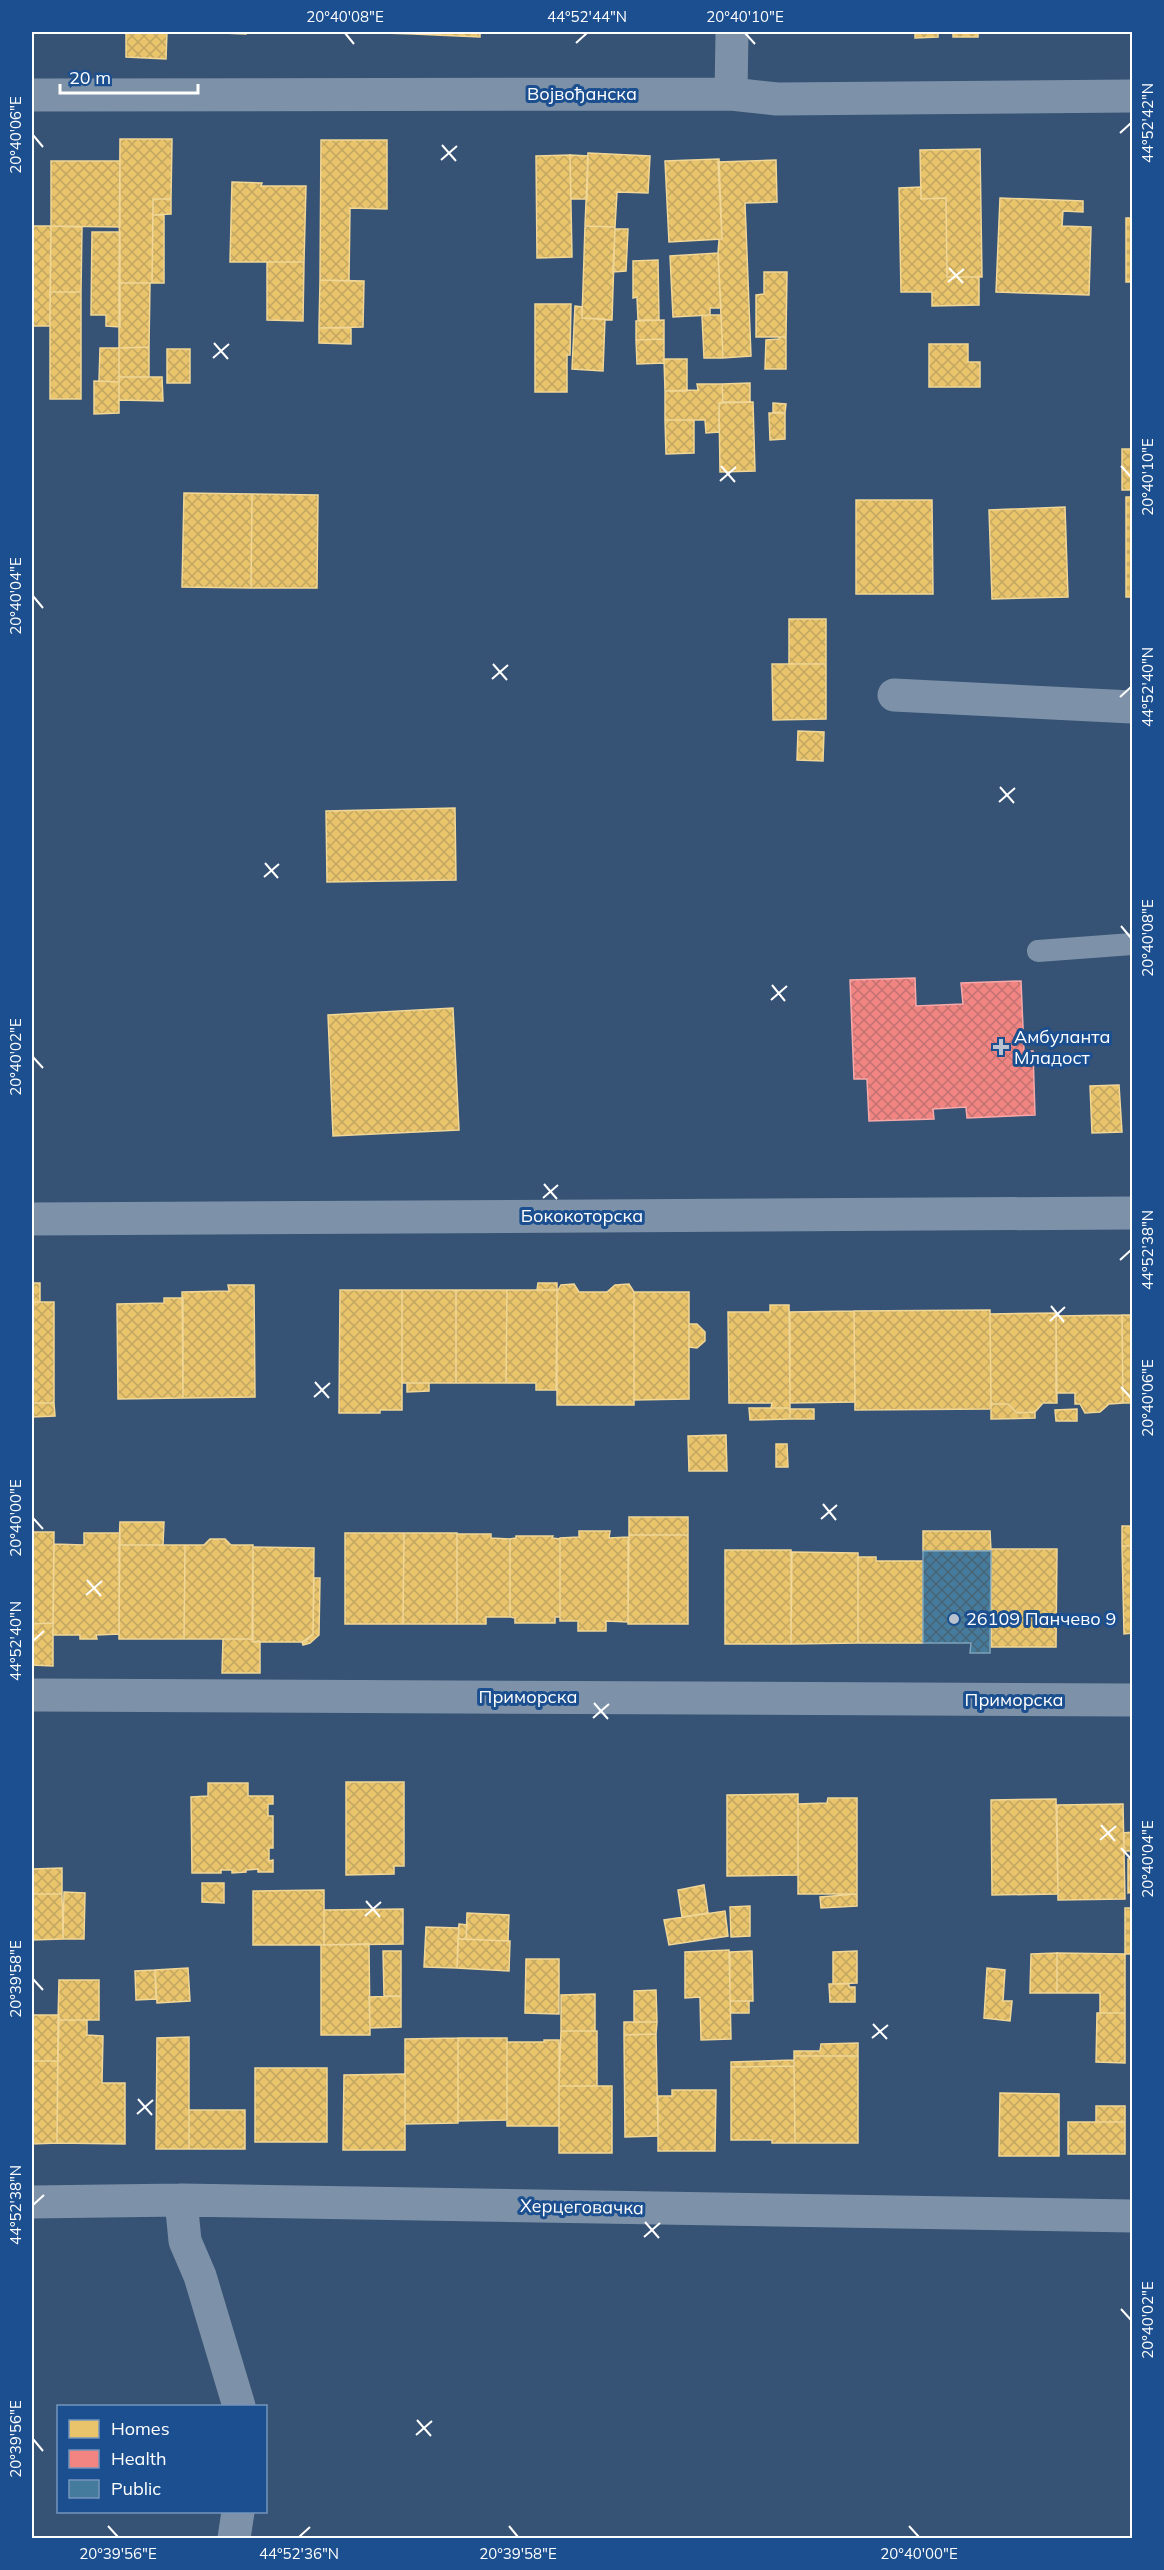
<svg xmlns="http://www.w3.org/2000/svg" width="1164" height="2570" font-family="Mulish,sans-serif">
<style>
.homes{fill:url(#homes-cross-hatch);stroke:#f0d697;stroke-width:1.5}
.health{fill:url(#health-cross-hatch);stroke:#f6a9a8;stroke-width:1.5}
.public{fill:url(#public-cross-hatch);stroke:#7da3ba;stroke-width:1.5}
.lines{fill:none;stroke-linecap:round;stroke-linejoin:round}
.service{stroke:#7d92a8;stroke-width:22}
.minor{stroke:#7d92a8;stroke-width:33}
.ticks{fill:none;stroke:#fff;stroke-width:2}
.poi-dot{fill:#b9c2ce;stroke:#1b4f8f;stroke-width:2}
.labels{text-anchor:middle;stroke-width:6;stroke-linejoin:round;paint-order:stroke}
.street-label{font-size:18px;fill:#fff;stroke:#1b4f8f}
.poi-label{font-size:18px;fill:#fff;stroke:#1b4f8f;text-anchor:start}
.neatline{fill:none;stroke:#fff;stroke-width:2}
.ticks-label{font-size:15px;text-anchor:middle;fill:#fff}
</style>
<defs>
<pattern id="homes-cross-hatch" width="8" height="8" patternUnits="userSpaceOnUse" patternTransform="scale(1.5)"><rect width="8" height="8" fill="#e9c46a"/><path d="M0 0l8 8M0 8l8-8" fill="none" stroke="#c2a662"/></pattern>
<pattern id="health-cross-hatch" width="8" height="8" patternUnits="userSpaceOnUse" patternTransform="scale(1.5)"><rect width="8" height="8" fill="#f28482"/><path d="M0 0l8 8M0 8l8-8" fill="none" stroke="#c07372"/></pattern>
<pattern id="public-cross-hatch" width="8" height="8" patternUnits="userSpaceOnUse" patternTransform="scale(1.5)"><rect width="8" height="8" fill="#457b9d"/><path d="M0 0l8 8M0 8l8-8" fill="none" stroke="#486474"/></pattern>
</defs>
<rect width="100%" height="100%" fill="#365274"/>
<path class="homes" d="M 126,32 L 167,32 L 166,59 L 126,57 Z
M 196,32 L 246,32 L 246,34 Z
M 352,32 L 414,32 L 414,34 Z
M 414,32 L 480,32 L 480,37 L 414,34 Z
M 915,32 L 938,32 L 938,37 L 915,38 Z
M 953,32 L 978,32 L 978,37 L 953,37 Z
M 120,139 L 172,139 L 171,199 L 153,199 L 152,283 L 119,283 Z
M 321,140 L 387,140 L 387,209 L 350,208 L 349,281 L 320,280 Z
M 980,149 L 982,277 L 947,277 L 946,198 L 921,199 L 920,150 Z
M 588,153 L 650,156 L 648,193 L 617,192 L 615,227 L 585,226 Z
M 570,155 L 572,257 L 537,258 L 536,156 Z
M 570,155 L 588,156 L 587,199 L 571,199 Z
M 719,159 L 722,239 L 669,242 L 665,161 Z
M 776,160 L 777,202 L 745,203 L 751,356 L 723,358 L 718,253 L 719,240 L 722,239 L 718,162 Z
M 51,161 L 120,161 L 120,227 L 51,226 Z
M 232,182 L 262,183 L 261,186 L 306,186 L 304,262 L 230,262 Z
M 921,187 L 921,199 L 946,198 L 947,277 L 979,277 L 979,305 L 932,306 L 932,292 L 901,292 L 899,188 Z
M 1000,198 L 1083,201 L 1083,212 L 1063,211 L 1062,226 L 1091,227 L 1089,295 L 996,292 Z
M 153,199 L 171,199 L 171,214 L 153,215 Z
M 153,215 L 164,215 L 164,283 L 152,283 Z
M 1126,218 L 1132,218 L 1132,282 L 1126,282 Z
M 32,226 L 51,226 L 50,326 L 32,326 Z
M 51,226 L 82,227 L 81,292 L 50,292 Z
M 585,226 L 615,227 L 612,320 L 582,318 Z
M 615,229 L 628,229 L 626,271 L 613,272 Z
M 92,232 L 120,232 L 120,327 L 106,326 L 106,315 L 91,315 Z
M 718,253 L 721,308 L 710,308 L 710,315 L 673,317 L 670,256 Z
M 658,260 L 659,320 L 638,320 L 637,297 L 633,298 L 633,261 Z
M 267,262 L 304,262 L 303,321 L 267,320 Z
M 764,272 L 787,272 L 786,337 L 756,337 L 756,295 L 764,294 Z
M 320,280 L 364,281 L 363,327 L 319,328 Z
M 119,283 L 150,283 L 149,347 L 119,348 Z
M 50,292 L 81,292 L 81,399 L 50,399 Z
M 535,304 L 571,304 L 570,355 L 567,355 L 567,392 L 535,392 Z
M 575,306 L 582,307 L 582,318 L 605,319 L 603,371 L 572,369 Z
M 710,315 L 721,315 L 723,358 L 704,358 L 702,316 Z
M 664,320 L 664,339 L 636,340 L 636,321 Z
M 319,328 L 351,328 L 351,344 L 319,343 Z
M 779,337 L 786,337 L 786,369 L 765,369 L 766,340 L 779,339 Z
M 664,339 L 664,363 L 637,364 L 636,340 Z
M 929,344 L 968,344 L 968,362 L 980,362 L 980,387 L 929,387 Z
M 149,347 L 149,377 L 119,377 L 119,348 Z
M 100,348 L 119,348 L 119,382 L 99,381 Z
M 167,349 L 190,349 L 190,383 L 167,383 Z
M 664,359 L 687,359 L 687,391 L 665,391 Z
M 119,377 L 162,377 L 163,401 L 119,400 Z
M 94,381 L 119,382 L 119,413 L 94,414 Z
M 750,383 L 750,402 L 723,402 L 722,384 Z
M 697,384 L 722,384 L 723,402 L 719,403 L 719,432 L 706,433 L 705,420 L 665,420 L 665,391 L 698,390 Z
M 753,402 L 755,471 L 720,472 L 719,403 Z
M 773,403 L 786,404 L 785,413 L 773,412 Z
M 769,413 L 785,413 L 785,439 L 770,440 Z
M 665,420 L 694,420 L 694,453 L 666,454 Z
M 1122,449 L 1132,449 L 1132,490 L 1122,490 Z
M 184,493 L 252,494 L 251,588 L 182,587 Z
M 252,494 L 318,495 L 317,588 L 251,588 Z
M 1126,497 L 1132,497 L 1132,597 L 1126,597 Z
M 856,500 L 932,500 L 933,594 L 856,594 Z
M 1065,507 L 1068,597 L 992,599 L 989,510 Z
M 789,619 L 826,619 L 826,664 L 789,664 Z
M 772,664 L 826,664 L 826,719 L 773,720 Z
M 798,731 L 824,732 L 823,761 L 797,760 Z
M 455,808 L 456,880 L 327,882 L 326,811 Z
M 453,1008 L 459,1130 L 333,1136 L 328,1015 Z
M 1119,1085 L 1122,1132 L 1092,1133 L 1090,1086 Z
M 32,1283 L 40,1283 L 40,1302 L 32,1302 Z
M 538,1283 L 557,1283 L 557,1290 L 537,1290 Z
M 574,1284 L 579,1292 L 607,1292 L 615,1285 L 629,1284 L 634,1292 L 634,1405 L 557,1405 L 557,1292 L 561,1285 Z
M 228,1285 L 254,1285 L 255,1397 L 183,1398 L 182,1292 L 229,1291 Z
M 340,1290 L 402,1290 L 402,1410 L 380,1410 L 380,1413 L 339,1413 Z
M 402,1290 L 456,1290 L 456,1383 L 402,1383 Z
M 456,1290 L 507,1290 L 506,1383 L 456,1383 Z
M 507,1290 L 557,1290 L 556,1390 L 536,1390 L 536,1383 L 506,1383 Z
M 634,1292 L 689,1292 L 689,1399 L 634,1400 Z
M 164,1298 L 183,1298 L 183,1398 L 118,1399 L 117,1304 L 164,1303 Z
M 32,1302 L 54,1302 L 54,1403 L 32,1403 Z
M 770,1305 L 789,1305 L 790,1408 L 771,1408 L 772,1403 L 729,1403 L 728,1312 L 770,1312 Z
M 990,1310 L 991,1409 L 855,1410 L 854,1311 Z
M 854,1311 L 855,1402 L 790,1403 L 790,1312 Z
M 1056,1313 L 1057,1403 L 1043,1403 L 1035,1412 L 1017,1413 L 1008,1404 L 991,1404 L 990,1314 Z
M 1122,1315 L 1132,1315 L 1132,1403 L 1123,1403 Z
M 1122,1315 L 1123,1403 L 1109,1404 L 1100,1412 L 1085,1413 L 1080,1404 L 1075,1404 L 1075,1393 L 1056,1393 L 1056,1316 Z
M 689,1324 L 697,1324 L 705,1332 L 705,1341 L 697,1348 L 689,1347 Z
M 407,1383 L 429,1383 L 429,1391 L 407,1392 Z
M 32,1403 L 54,1403 L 55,1416 L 32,1417 Z
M 991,1404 L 1008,1404 L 1017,1413 L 1035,1412 L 1035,1418 L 991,1419 Z
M 749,1408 L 790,1408 L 790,1419 L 750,1420 Z
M 790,1409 L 814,1409 L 814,1419 L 790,1419 Z
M 1077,1409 L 1077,1421 L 1056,1421 L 1055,1410 Z
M 726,1435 L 727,1471 L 689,1471 L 688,1436 Z
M 776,1444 L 787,1444 L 788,1467 L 776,1467 Z
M 629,1517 L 688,1517 L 688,1535 L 629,1535 Z
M 120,1522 L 164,1522 L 163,1545 L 119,1545 Z
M 1122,1526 L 1132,1526 L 1132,1546 L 1122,1546 Z
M 579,1531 L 610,1531 L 609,1538 L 628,1537 L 628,1622 L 606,1621 L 606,1631 L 578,1631 L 578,1621 L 560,1621 L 560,1538 L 579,1537 Z
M 923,1531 L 990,1531 L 991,1551 L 923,1551 Z
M 32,1532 L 54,1532 L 53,1623 L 32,1624 Z
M 84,1533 L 120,1533 L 119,1634 L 96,1635 L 97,1639 L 80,1639 L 80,1635 L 53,1635 L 54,1544 L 84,1545 Z
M 345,1533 L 404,1533 L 403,1624 L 345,1624 Z
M 404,1533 L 457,1533 L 457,1624 L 403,1624 Z
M 457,1534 L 491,1534 L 491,1538 L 510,1539 L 510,1617 L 486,1617 L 486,1624 L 457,1624 Z
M 629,1535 L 688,1535 L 688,1624 L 628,1624 Z
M 516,1536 L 553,1536 L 552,1538 L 560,1539 L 560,1617 L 555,1617 L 555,1623 L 515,1623 L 515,1618 L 510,1617 L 510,1539 L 516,1538 Z
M 210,1539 L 225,1539 L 231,1545 L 253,1545 L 252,1639 L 184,1639 L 185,1545 L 204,1545 Z
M 119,1545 L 185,1545 L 184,1639 L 119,1639 Z
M 1122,1546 L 1132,1546 L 1132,1633 L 1124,1634 Z
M 253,1547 L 314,1548 L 313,1634 L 305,1642 L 253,1642 Z
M 991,1549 L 1057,1549 L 1056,1647 L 991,1647 Z
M 725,1550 L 791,1550 L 791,1644 L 725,1644 Z
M 792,1552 L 858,1553 L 858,1643 L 791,1644 Z
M 858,1557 L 876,1557 L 876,1561 L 923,1561 L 923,1643 L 858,1643 Z
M 314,1578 L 320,1578 L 319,1635 L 310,1643 L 303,1645 L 302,1642 L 313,1634 Z
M 53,1623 L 53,1666 L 32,1665 L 32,1624 Z
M 223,1639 L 252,1639 L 253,1642 L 260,1641 L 260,1673 L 222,1673 Z
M 346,1782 L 404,1782 L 404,1866 L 394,1866 L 394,1874 L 346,1875 Z
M 208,1783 L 248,1783 L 248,1796 L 273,1796 L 273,1804 L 268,1804 L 268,1816 L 273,1816 L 273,1848 L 269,1848 L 269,1861 L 273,1860 L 273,1872 L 258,1872 L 258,1869 L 246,1870 L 246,1872 L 232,1873 L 232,1870 L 221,1870 L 221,1873 L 192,1873 L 191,1797 L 208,1796 Z
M 798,1794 L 798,1875 L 727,1876 L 727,1795 Z
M 828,1798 L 857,1798 L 857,1894 L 798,1894 L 798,1804 L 827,1803 Z
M 1056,1799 L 1058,1894 L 992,1895 L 991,1800 Z
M 1123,1804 L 1125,1899 L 1058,1900 L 1057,1805 Z
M 1132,1832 L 1132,1851 L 1124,1851 L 1124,1833 Z
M 1128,1859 L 1132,1859 L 1132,1892 L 1128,1893 Z
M 62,1868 L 62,1894 L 32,1894 L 32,1869 Z
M 202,1883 L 224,1883 L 224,1903 L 202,1902 Z
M 704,1885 L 708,1913 L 682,1917 L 678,1890 Z
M 324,1890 L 324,1945 L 253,1945 L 253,1891 Z
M 64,1892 L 85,1893 L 84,1939 L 63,1939 Z
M 32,1894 L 62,1894 L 63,1939 L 32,1940 Z
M 857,1894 L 857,1906 L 821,1908 L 820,1897 Z
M 750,1906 L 750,1936 L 731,1937 L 730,1907 Z
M 1125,1908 L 1132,1908 L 1132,1954 L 1125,1954 Z
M 403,1909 L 403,1944 L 324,1945 L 324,1910 Z
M 725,1911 L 728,1936 L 669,1945 L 664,1920 Z
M 467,1913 L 509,1915 L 508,1941 L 466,1939 Z
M 459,1924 L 467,1925 L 466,1939 L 458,1939 Z
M 426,1927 L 459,1928 L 457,1968 L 424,1967 Z
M 458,1939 L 510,1941 L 509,1971 L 457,1968 Z
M 369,1944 L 370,2035 L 321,2035 L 321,1945 Z
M 729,1950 L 731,2039 L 701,2040 L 700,1997 L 685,1998 L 685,1952 Z
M 383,1951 L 401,1951 L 401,1996 L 384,1996 Z
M 752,1951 L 753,2001 L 730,2001 L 730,1952 Z
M 857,1951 L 857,1983 L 833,1984 L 833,1952 Z
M 1057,1953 L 1057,1993 L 1030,1993 L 1031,1954 Z
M 1057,1953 L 1125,1954 L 1125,2013 L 1100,2013 L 1100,1993 L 1057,1993 Z
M 526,1959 L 559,1959 L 559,2014 L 525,2013 Z
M 188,1968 L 190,2001 L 157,2003 L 155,1970 Z
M 987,1968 L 1005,1970 L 1003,2001 L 1012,2001 L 1010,2021 L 984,2018 Z
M 155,1970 L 156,1999 L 136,2000 L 135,1971 Z
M 59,1980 L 99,1980 L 99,2020 L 58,2020 Z
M 829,1984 L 849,1984 L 849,1987 L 855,1987 L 855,2002 L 830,2002 Z
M 656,1990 L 657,2022 L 634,2022 L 634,1991 Z
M 595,1994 L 595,2031 L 561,2031 L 561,1995 Z
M 401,1996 L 401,2027 L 370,2028 L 369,1997 Z
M 730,2001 L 749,2001 L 749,2013 L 731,2013 Z
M 1097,2013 L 1125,2013 L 1125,2063 L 1096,2062 Z
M 32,2015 L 59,2015 L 58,2061 L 32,2061 Z
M 58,2020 L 87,2020 L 87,2035 L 103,2036 L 102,2083 L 125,2083 L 125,2144 L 57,2143 Z
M 624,2022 L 657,2022 L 656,2034 L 624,2035 Z
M 561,2031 L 597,2031 L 597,2086 L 559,2086 Z
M 656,2034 L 658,2136 L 625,2137 L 624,2035 Z
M 189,2037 L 189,2149 L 156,2149 L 157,2038 Z
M 458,2038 L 507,2038 L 507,2120 L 458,2121 Z
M 458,2038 L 458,2123 L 405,2124 L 405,2039 Z
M 544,2040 L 559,2040 L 559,2126 L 507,2126 L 507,2042 L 544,2042 Z
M 858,2043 L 858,2056 L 794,2056 L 794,2051 L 820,2051 L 821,2044 Z
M 794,2056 L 858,2056 L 858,2143 L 795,2143 Z
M 794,2060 L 794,2066 L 731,2067 L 731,2062 Z
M 32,2061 L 58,2061 L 57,2143 L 32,2144 Z
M 794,2066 L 795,2143 L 772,2143 L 772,2140 L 731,2140 L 731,2067 Z
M 255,2068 L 327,2068 L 327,2142 L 255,2142 Z
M 405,2074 L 405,2150 L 343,2150 L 344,2075 Z
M 559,2086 L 612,2086 L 612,2153 L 559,2153 Z
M 672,2090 L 716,2090 L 715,2151 L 658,2151 L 658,2096 L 672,2096 Z
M 1000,2093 L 1059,2094 L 1059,2156 L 999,2156 Z
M 1096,2106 L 1125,2106 L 1125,2122 L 1096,2122 Z
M 189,2110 L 245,2110 L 245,2149 L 189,2149 Z
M 1068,2122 L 1125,2122 L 1125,2154 L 1068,2154 Z"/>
<path class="health" d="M 915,978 L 916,1006 L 963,1004 L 961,983 L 1021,981 L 1024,1051 L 1033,1051 L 1035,1115 L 967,1118 L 966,1107 L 933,1109 L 934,1119 L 869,1121 L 867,1079 L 854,1079 L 850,980 Z"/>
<path class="public" d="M 923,1551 L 991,1551 L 990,1653 L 970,1653 L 971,1643 L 923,1643 Z"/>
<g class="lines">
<path class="service" d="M 1038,951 L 1132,944"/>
<path class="minor" d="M 731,94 L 732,32
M 32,95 L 731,94 L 777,99 L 1132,96
M 894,695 L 1132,707
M 32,1219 L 1132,1213
M 32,1695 L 1132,1700
M 181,2200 L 185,2241 L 200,2276 L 239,2406
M 32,2202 L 181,2200 L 1132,2216
M 234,2538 L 238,2512"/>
</g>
<path class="ticks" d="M 345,33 L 354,44M 745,33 L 755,44M 576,43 L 587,33M 1120,133 L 1131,123M 33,135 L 43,147M 442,145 L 456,161M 441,160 L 457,146M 949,268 L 963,283M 948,282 L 964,269M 214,343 L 228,359M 213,358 L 229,344M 721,466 L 735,482M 1121,466 L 1131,477M 720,481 L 736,467M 33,596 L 43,608M 493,664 L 507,680M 492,679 L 508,665M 1120,697 L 1131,687M 1000,787 L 1014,803M 999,802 L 1015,788M 265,863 L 278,878M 264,877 L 279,864M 1121,926 L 1131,938M 772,985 L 785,1001M 771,1000 L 787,986M 33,1057 L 43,1068M 544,1184 L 557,1199M 543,1198 L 558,1185M 1120,1260 L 1131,1250M 1051,1306 L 1064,1322M 1050,1321 L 1065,1307M 315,1382 L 329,1398M 1121,1387 L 1131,1398M 314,1397 L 330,1383M 823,1504 L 836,1520M 33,1518 L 43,1529M 821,1519 L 837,1505M 87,1580 L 101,1596M 86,1595 L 102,1581M 33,1641 L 44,1631M 594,1703 L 608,1719M 593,1718 L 609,1704M 1101,1825 L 1115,1841M 1100,1840 L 1116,1826M 1121,1848 L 1131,1859M 366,1901 L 380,1917M 365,1916 L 381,1902M 33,1979 L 43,1990M 873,2024 L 887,2039M 872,2038 L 888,2025M 138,2099 L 152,2115M 137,2114 L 153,2100M 33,2205 L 44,2195M 645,2222 L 659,2238M 644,2237 L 660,2223M 1121,2309 L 1131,2320M 417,2420 L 431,2436M 416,2435 L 432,2421M 33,2439 L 43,2451M 108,2526 L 118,2537M 509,2526 L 518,2537M 909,2526 L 919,2537M 299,2537 L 310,2527"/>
<g class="poi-dot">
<path d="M998 1038h6v6h6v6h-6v6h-6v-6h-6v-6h6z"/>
<circle cx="954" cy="1619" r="6"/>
</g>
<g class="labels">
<g class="street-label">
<text x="582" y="100">Војвођанска</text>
<text x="582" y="1222">Бококоторска</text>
<text x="528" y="1703">Приморска</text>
<text x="1014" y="1706">Приморска</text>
<text transform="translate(582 2207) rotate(1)" y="6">Херцеговачка</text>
</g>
<g class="poi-label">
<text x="1014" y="1043">Амбуланта<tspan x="1014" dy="21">Младост</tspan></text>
<text x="966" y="1625">26109 Панчево 9</text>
</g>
</g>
<rect width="1164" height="2570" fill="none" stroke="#1b4f8f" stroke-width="66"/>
<rect x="57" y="2405" width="210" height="108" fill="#1b4f8f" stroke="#7695bc" stroke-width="1.5"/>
<rect x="69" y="2420" width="30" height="18" fill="#e9c46a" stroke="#7695bc" stroke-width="1.5"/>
<text x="111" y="2435" font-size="18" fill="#ffffff">Homes</text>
<rect x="69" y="2450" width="30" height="18" fill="#f28482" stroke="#7695bc" stroke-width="1.5"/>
<text x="111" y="2465" font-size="18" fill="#ffffff">Health</text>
<rect x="69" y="2480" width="30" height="18" fill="#457b9d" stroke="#7695bc" stroke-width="1.5"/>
<text x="111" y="2495" font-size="18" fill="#ffffff">Public</text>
<path d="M60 84v9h138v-9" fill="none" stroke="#ffffff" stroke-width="3"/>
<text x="69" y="84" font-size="18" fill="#ffffff" stroke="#1b4f8f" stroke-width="4.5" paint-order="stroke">20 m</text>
<rect x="33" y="33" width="1098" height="2504" class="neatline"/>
<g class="ticks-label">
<text x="345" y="22">20°40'08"E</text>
<text x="587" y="22">44°52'44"N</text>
<text x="745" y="22">20°40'10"E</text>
<text transform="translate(1148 123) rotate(-90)" y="5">44°52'42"N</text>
<text transform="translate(16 135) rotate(-90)" y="5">20°40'06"E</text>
<text transform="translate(1148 477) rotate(-90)" y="5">20°40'10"E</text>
<text transform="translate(16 596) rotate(-90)" y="5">20°40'04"E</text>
<text transform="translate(1148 687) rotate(-90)" y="5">44°52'40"N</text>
<text transform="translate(1148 938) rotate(-90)" y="5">20°40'08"E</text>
<text transform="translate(16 1057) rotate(-90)" y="5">20°40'02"E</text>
<text transform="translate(1148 1250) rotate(-90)" y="5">44°52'38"N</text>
<text transform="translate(1148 1398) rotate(-90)" y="5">20°40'06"E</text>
<text transform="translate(16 1518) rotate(-90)" y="5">20°40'00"E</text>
<text transform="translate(16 1641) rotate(-90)" y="5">44°52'40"N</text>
<text transform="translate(1148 1859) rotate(-90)" y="5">20°40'04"E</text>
<text transform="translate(16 1979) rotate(-90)" y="5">20°39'58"E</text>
<text transform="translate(16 2205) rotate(-90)" y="5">44°52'38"N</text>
<text transform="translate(1148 2320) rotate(-90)" y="5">20°40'02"E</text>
<text transform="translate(16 2439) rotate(-90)" y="5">20°39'56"E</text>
<text x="118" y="2559">20°39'56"E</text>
<text x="299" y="2559">44°52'36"N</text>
<text x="518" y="2559">20°39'58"E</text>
<text x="919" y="2559">20°40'00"E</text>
</g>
</svg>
